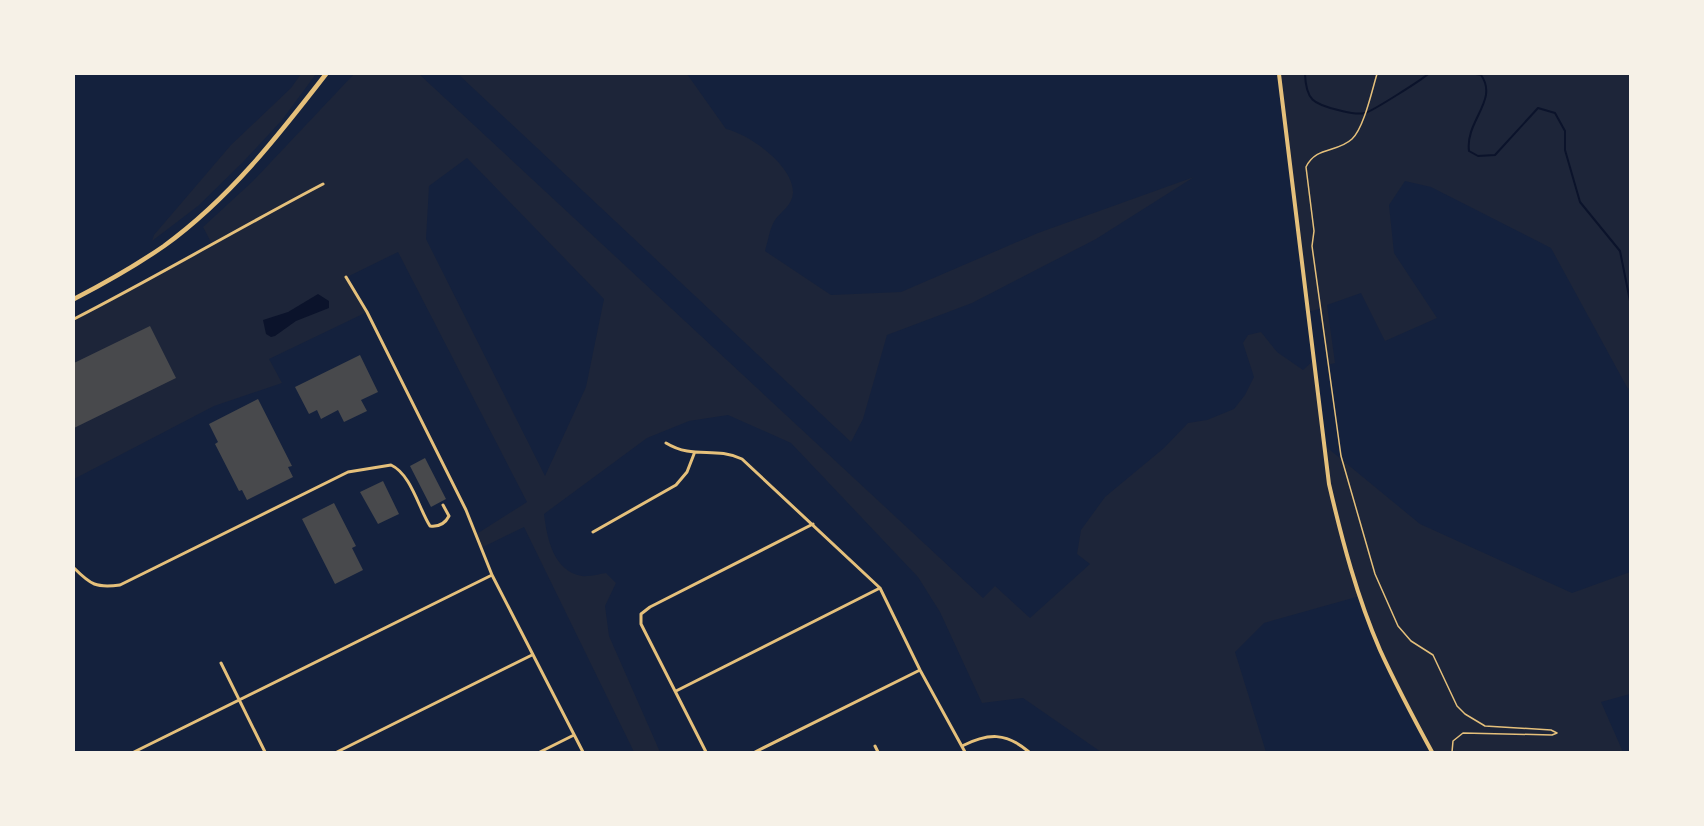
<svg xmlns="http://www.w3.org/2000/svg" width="1704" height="826" font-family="Lora,serif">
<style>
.green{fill:#1d2539;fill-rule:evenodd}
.water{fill:#0b132b}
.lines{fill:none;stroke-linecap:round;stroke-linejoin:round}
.stream{stroke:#0b132b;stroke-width:2}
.building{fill:#48494c}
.path{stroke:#e5c07b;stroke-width:1.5}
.minor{stroke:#e5c07b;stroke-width:3}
.secondary{stroke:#e5c07b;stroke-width:4}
.primary{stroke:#e5c07b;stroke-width:4.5}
</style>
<rect width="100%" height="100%" fill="#14213d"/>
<path class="green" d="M 301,74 L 316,74 L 282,120 L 243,162 L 198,206 L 152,241 L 154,235 L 231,145 L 291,88 Z
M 354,74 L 419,74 L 983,598 L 995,586 L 1030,618 L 1090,564 L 1077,554 L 1081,530 L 1105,497 L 1164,448 L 1188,423 L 1207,420 L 1234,409 L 1245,395 L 1254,377 L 1243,343 L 1248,335 L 1261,332 L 1277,352 L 1303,370 L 1314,360 L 1324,445 L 1420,524 L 1572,593 L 1630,572 L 1630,694 L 1601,702 L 1623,752 L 1432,752 L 1380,651 L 1360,596 L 1264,623 L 1235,652 L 1266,752 L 1101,752 L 1023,698 L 982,703 L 940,612 L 918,577 L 791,443 L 728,415 L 689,421 L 647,438 L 544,514 C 547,538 553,571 582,576 C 589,577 599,574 606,573 L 616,583 L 605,606 L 609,636 L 660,752 L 634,752 L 524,527 L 481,548 L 475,535 L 527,502 L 398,252 L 347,277 L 367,312 L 269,359 L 282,383 L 214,406 L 74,479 L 74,319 L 160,275 L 212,244 L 203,227 L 253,181 ZM 467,158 L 604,299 L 586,387 L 545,476 L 426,239 L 429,186 Z
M 458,74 L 687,74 L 726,129 C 749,134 794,166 793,193 C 792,206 782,210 775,220 C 770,227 768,241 765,251 L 831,295 L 901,292 L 1038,233 L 1194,177 L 1096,239 L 972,303 L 887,335 L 863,419 L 851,442 Z
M 1279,74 L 1630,74 L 1630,387 L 1628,389 L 1551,248 L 1431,187 L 1405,181 L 1389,205 L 1394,253 L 1437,318 L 1385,341 L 1361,293 L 1327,305 L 1335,363 L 1328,365 L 1319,309 L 1308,312 Z"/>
<path class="water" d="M 318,294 L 329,301 L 329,308 L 296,321 L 275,336 L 271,337 L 266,334 L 263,320 L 288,312 Z"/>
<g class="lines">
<path class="stream" d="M 1305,74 C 1306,100 1313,104 1338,110 C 1347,112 1355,115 1365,113 C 1371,112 1423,79 1428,74
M 1476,74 L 1481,75 C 1499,100 1465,121 1469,151 L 1478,156 L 1495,155 L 1538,108 L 1555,113 L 1565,131 L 1565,150 L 1580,202 L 1620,251 L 1630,301"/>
</g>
<path class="building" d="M 150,326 L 176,378 L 74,428 L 74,363 Z
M 360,355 L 378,392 L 361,400 L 367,411 L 344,422 L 338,410 L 321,419 L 317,410 L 309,414 L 295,387 Z
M 258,399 L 292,466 L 288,467 L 293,477 L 247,500 L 242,490 L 239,491 L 215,444 L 218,442 L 209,424 Z
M 425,458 L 446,499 L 431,507 L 410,466 Z
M 383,481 L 399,514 L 378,524 L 360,492 Z
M 334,503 L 356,546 L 352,548 L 363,570 L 335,584 L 302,519 Z"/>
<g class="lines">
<path class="path" d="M 1377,74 C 1372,90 1364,128 1352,139 C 1337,153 1316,146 1306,167 L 1314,231 L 1312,246 L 1341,456 L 1375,574 L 1398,626 L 1411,641 L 1433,655 L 1457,706 L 1465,714 L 1485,726 L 1551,730 L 1557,733 L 1552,735 L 1463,733 L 1453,741 L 1452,752"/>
<path class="minor" d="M 346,277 L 367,312 L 466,510 L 492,575 L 583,752
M 74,319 C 158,276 239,228 323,184
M 666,443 C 694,460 714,446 742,459 L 880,588 L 920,670 L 965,752
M 593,532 L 676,485 L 687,472 L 694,454
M 74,568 C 91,585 96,588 120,585 L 348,472 L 391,465 C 411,474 419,509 430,526 C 439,527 445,524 449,516 L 443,505
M 221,663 L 265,752
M 676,691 L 880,588
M 875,746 L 878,752
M 962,746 C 988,733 1006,732 1029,752
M 134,752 L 492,575
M 337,752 L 532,655
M 540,752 L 574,735
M 706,752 L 641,624 L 641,614 L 650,607 L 813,524
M 755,752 L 920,670"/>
<path class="secondary" d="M 1279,74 L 1329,484 C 1342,540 1357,597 1380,650 C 1396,685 1414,719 1432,752"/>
<path class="primary" d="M 74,299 C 105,283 135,266 164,246 C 229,199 278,136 326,74"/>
</g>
<rect width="1704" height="826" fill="none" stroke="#f6f1e7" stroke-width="150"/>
</svg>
